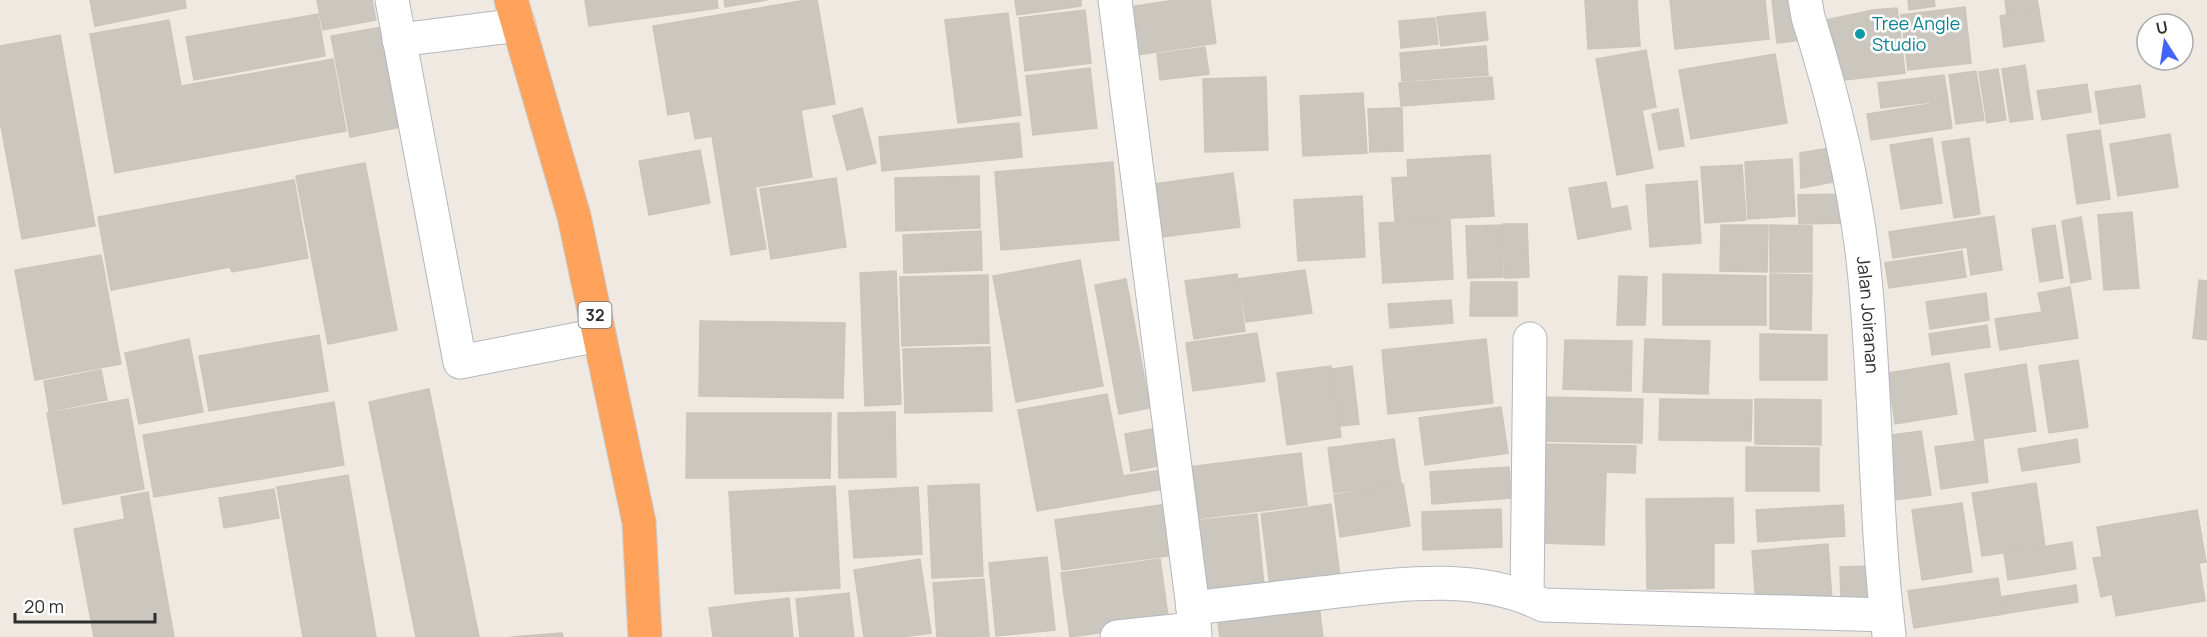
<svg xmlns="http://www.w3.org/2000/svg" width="2207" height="637" font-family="Manrope,sans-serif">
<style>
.building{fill:#cbc7bf;stroke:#cbc5ba;stroke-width:1.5}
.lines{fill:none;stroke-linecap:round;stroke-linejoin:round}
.minor-casing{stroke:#b4b7c1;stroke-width:35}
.highway-casing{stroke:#c9c9c9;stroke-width:35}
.minor{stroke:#fff;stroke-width:33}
.highway{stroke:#ffa35c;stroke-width:33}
.culture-dot{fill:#0f9aa8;stroke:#fff;stroke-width:2}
.labels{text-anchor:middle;stroke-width:5;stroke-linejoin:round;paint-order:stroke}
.shield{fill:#fff;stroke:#6d6d6d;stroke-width:1.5}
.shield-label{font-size:16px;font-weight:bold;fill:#2e2e2e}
.culture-label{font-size:18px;fill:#0d838f;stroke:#fff;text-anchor:start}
.street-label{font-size:18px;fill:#2e2e2e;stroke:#fff}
</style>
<rect width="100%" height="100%" fill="#efe9e1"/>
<path class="building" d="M 90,0 L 185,0 L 186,8 L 95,26 Z
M 317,0 L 372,0 L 376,20 L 323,30 Z
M 585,0 L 717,0 L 718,8 L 589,26 Z
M 724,0 L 767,0 L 725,7 Z
M 806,0 L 817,0 L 835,104 L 801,110 L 812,177 L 755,187 L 766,249 L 731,255 L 712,136 L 695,139 L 690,111 L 668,115 L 653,26 Z
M 1015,0 L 1081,0 L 1081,6 L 1017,15 Z
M 1175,0 L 1210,0 L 1216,43 L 1131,56 L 1124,8 Z
M 1585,0 L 1637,0 L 1640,46 L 1588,49 Z
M 1670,0 L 1765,0 L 1769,39 L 1675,49 Z
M 1772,0 L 1797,0 L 1801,40 L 1777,43 Z
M 1908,0 L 1934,0 L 1935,6 L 1909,10 Z
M 2005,0 L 2037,0 L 2039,10 L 2007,16 Z
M 1965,7 L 1971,63 L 1908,70 L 1901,15 Z
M 1897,8 L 1905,73 L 1836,81 L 1816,22 L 1873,10 Z
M 1085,10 L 1091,63 L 1025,71 L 1019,18 Z
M 2039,10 L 2044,41 L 2004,47 L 2000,16 Z
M 1485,12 L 1488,40 L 1441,46 L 1437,17 Z
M 1008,13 L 1021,115 L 958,123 L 945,20 Z
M 318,14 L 325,56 L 194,80 L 186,37 Z
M 1435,18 L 1438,44 L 1401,48 L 1399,21 Z
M 169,20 L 181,86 L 333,59 L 346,131 L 115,173 L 90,34 Z
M 387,26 L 407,126 L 350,137 L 331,36 Z
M 60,35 L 95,226 L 22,239 L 0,121 L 0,46 Z
M 1486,46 L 1488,75 L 1402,81 L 1400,53 Z
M 1205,47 L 1209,74 L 1160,80 L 1157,54 Z
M 1646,50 L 1656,107 L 1642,110 L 1653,168 L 1617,175 L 1596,59 Z
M 1775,54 L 1787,123 L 1691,139 L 1679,70 Z
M 2025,65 L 2033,119 L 2010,122 L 2002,69 Z
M 1090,68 L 1097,128 L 1033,135 L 1026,76 Z
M 1998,69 L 2006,120 L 1987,123 L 1979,72 Z
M 1976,71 L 1984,120 L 1956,124 L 1949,75 Z
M 1944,75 L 1948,100 L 1881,108 L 1878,83 Z
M 1266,77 L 1268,150 L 1205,152 L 1203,79 Z
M 1492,77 L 1494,99 L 1401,106 L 1399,83 Z
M 2087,84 L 2091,112 L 2042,120 L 2037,91 Z
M 2140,85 L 2145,117 L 2100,124 L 2095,92 Z
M 1363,93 L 1367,153 L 1303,156 L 1300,96 Z
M 1948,101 L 1952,128 L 1871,140 L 1867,114 Z
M 862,108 L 876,163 L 847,170 L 833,116 Z
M 1402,108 L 1403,151 L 1370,152 L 1368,109 Z
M 1678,109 L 1684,146 L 1659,150 L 1652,114 Z
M 1019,123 L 1022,157 L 882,171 L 879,137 Z
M 2100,130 L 2110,199 L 2077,204 L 2067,135 Z
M 2170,134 L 2178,187 L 2118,196 L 2110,144 Z
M 1932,138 L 1942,203 L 1901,209 L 1890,145 Z
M 1969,138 L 1980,214 L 1954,218 L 1942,142 Z
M 1835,147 L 1839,181 L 1801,188 L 1800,153 Z
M 700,150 L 710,203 L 649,215 L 639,161 Z
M 1490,155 L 1494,216 L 1395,221 L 1392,178 L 1408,177 L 1407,160 Z
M 1792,159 L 1795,216 L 1748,219 L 1745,162 Z
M 1113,162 L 1119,240 L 1001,250 L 995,172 Z
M 365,163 L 397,330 L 328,344 L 296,176 Z
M 1742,165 L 1746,220 L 1705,223 L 1701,167 Z
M 1233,173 L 1240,227 L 1154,238 L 1147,185 Z
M 979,176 L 980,228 L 896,231 L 895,178 Z
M 836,178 L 846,247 L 771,259 L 760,189 Z
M 294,180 L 308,258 L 232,272 L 230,267 L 111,290 L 98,217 Z
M 1697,181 L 1701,243 L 1650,247 L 1646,185 Z
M 1606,182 L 1611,209 L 1627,206 L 1631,229 L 1578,239 L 1569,188 Z
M 1843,194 L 1844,223 L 1799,224 L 1798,195 Z
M 1362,196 L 1365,257 L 1298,261 L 1294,200 Z
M 2132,212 L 2139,288 L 2104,290 L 2098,215 Z
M 1994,216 L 2002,270 L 1971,275 L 1967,247 L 1893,258 L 1889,232 Z
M 2081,217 L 2091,279 L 2071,283 L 2062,221 Z
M 1450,219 L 1453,279 L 1383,283 L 1379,223 Z
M 1503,224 L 1527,224 L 1529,277 L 1505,278 Z
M 1502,225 L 1503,277 L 1468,278 L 1466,226 Z
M 1721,225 L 1768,225 L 1767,272 L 1720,271 Z
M 1770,225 L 1812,226 L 1812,272 L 1770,272 Z
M 2055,225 L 2063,278 L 2040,282 L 2032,229 Z
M 981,231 L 982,270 L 904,273 L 903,235 Z
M 1962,251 L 1966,277 L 1889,288 L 1885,263 Z
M 101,255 L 121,364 L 35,380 L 15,270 Z
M 1080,260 L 1103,386 L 1016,402 L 993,276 Z
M 1305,270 L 1312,313 L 1246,322 L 1239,279 Z
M 896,271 L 901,404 L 865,406 L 860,273 Z
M 1237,274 L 1245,331 L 1194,339 L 1185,281 Z
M 1663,274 L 1766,276 L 1766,325 L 1663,325 Z
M 1770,274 L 1812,275 L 1811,330 L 1770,329 Z
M 988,275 L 989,343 L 902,346 L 900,277 Z
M 1619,276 L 1647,277 L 1645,325 L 1617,325 Z
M 1126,279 L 1150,408 L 1119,414 L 1095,285 Z
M 2199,280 L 2207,281 L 2207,340 L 2193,338 Z
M 1471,282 L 1517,282 L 1517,316 L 1470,316 Z
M 2070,287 L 2078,338 L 2000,350 L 1995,319 L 2042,312 L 2038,293 Z
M 1986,293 L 1989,320 L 1930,329 L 1926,302 Z
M 1451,300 L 1453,323 L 1390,328 L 1388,304 Z
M 700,321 L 845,323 L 843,398 L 699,396 Z
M 1987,325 L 1990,347 L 1932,355 L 1929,334 Z
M 1257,333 L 1265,381 L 1193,391 L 1186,343 Z
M 1760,334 L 1827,335 L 1827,380 L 1760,380 Z
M 319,335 L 328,391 L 209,411 L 199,356 Z
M 189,339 L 203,412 L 139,424 L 125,353 Z
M 1486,339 L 1493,403 L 1388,414 L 1382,350 Z
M 1645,339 L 1710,341 L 1708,394 L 1643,392 Z
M 1565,340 L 1632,341 L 1631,391 L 1563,389 Z
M 990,347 L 992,411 L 905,413 L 903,349 Z
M 2078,360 L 2088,427 L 2049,433 L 2039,366 Z
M 1949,363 L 1957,414 L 1895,424 L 1888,373 Z
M 2026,364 L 2036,431 L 1975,440 L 1965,374 Z
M 1331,366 L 1341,437 L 1287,445 L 1277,373 Z
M 1352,366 L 1359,424 L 1340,426 L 1333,369 Z
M 101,370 L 107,400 L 49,411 L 44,381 Z
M 429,389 L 479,637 L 416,637 L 369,402 Z
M 1107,394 L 1123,476 L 1161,470 L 1164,489 L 1037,511 L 1018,410 Z
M 1541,397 L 1643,399 L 1642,443 L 1540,441 Z
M 128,399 L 144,489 L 63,504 L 47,413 Z
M 1660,399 L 1752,400 L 1751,441 L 1659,440 Z
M 1755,399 L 1821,400 L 1821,445 L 1755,444 Z
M 334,402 L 344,465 L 154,497 L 143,435 Z
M 1501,407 L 1508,453 L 1425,465 L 1419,418 Z
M 895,412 L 896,477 L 839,478 L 838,413 Z
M 687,413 L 831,413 L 830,478 L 686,478 Z
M 1163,427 L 1169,464 L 1131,471 L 1125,434 Z
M 1921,431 L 1931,495 L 1894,500 L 1885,436 Z
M 1394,439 L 1401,484 L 1334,493 L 1328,448 Z
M 2077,439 L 2080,462 L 2022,471 L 2018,449 Z
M 1983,440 L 1988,482 L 1941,489 L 1935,447 Z
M 1539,444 L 1636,446 L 1635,473 L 1606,472 L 1604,545 L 1536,543 Z
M 1746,447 L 1819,448 L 1819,491 L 1746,491 Z
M 1301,453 L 1307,505 L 1195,519 L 1189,467 Z
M 1509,467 L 1511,498 L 1432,504 L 1430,472 Z
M 348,475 L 376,637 L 303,637 L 277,487 Z
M 2036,483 L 2045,547 L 1982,556 L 1972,493 Z
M 979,484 L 983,576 L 932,578 L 928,486 Z
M 1403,484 L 1410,526 L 1340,537 L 1334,495 Z
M 835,486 L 840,588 L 735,594 L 729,492 Z
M 918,487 L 922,554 L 854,558 L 849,491 Z
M 274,489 L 279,518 L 224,528 L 219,498 Z
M 148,492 L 174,637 L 94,637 L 74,529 L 125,519 L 121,497 Z
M 1733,498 L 1734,543 L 1714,543 L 1714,588 L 1647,589 L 1646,499 Z
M 1962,503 L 1972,572 L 1922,580 L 1912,510 Z
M 1167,504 L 1174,555 L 1062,570 L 1055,520 Z
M 1331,504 L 1340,577 L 1270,586 L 1261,514 Z
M 1843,505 L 1845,536 L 1758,542 L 1756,510 Z
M 1501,509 L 1502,547 L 1423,550 L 1422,512 Z
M 2197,510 L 2206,562 L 2199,563 L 2205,601 L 2116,616 L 2112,594 L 2101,597 L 2093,558 L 2102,557 L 2097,527 Z
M 1257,514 L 1264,585 L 1204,593 L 1195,521 Z
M 2072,542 L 2076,569 L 2008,580 L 2004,553 Z
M 1828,544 L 1832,601 L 1756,606 L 1752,551 Z
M 1047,557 L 1055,630 L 996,636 L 989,563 Z
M 920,559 L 931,633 L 902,637 L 864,637 L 854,570 Z
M 1160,559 L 1169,623 L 1070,637 L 1061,573 Z
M 1875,566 L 1876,601 L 1841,601 L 1840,567 Z
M 1998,578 L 2003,614 L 1914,628 L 1908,591 Z
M 984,579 L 989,636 L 937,637 L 933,583 Z
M 2076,585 L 2078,602 L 2003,614 L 2000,597 Z
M 849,593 L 854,637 L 800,637 L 796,599 Z
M 1318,597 L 1323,637 L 1220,637 L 1217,616 Z
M 789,598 L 793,637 L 713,637 L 709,608 Z
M 562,633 L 563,637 L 511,637 Z"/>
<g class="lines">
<g class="minor-casing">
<g id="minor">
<path d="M 392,0 L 460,362 L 599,335"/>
<path d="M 1115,0 L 1193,608 L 1195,637"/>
<path id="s1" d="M 1805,0 L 1808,17 C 1834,99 1855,183 1864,269 C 1877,390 1874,514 1889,635"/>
<path d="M 399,40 L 519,25"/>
<path d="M 1527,596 L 1530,339"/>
<path d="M 1193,608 C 1236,603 1278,598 1321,593 C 1393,585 1476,571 1543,605 L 1887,615"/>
<path d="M 1117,637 L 1194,629"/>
</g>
</g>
<g class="highway-casing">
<path id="highway" d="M 511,0 L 574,216 L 639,522 L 645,637"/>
</g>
<use href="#minor" class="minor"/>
<use href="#highway" class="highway"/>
</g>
<circle class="culture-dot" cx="1860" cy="34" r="6"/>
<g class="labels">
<rect class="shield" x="578.5" y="302" width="33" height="26" rx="4.5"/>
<g class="shield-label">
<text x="595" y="321">32</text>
</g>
<g class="culture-label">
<text x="1872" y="30">Tree Angle<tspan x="1872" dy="21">Studio</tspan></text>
</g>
<g class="street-label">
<text dy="6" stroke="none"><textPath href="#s1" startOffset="322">Jalan Joiranan</textPath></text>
</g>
</g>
<g transform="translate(2165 42) rotate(348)"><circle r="28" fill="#ffffff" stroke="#ababab" stroke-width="1.5"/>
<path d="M0-4.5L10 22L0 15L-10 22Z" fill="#4264fb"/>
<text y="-9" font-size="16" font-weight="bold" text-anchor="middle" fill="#2e2e2e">U</text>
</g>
<path d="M15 613v9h140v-9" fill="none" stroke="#2e2e2e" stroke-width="3"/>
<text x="24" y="613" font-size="18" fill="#2e2e2e" stroke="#ffffff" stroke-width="4.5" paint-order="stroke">20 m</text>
</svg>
